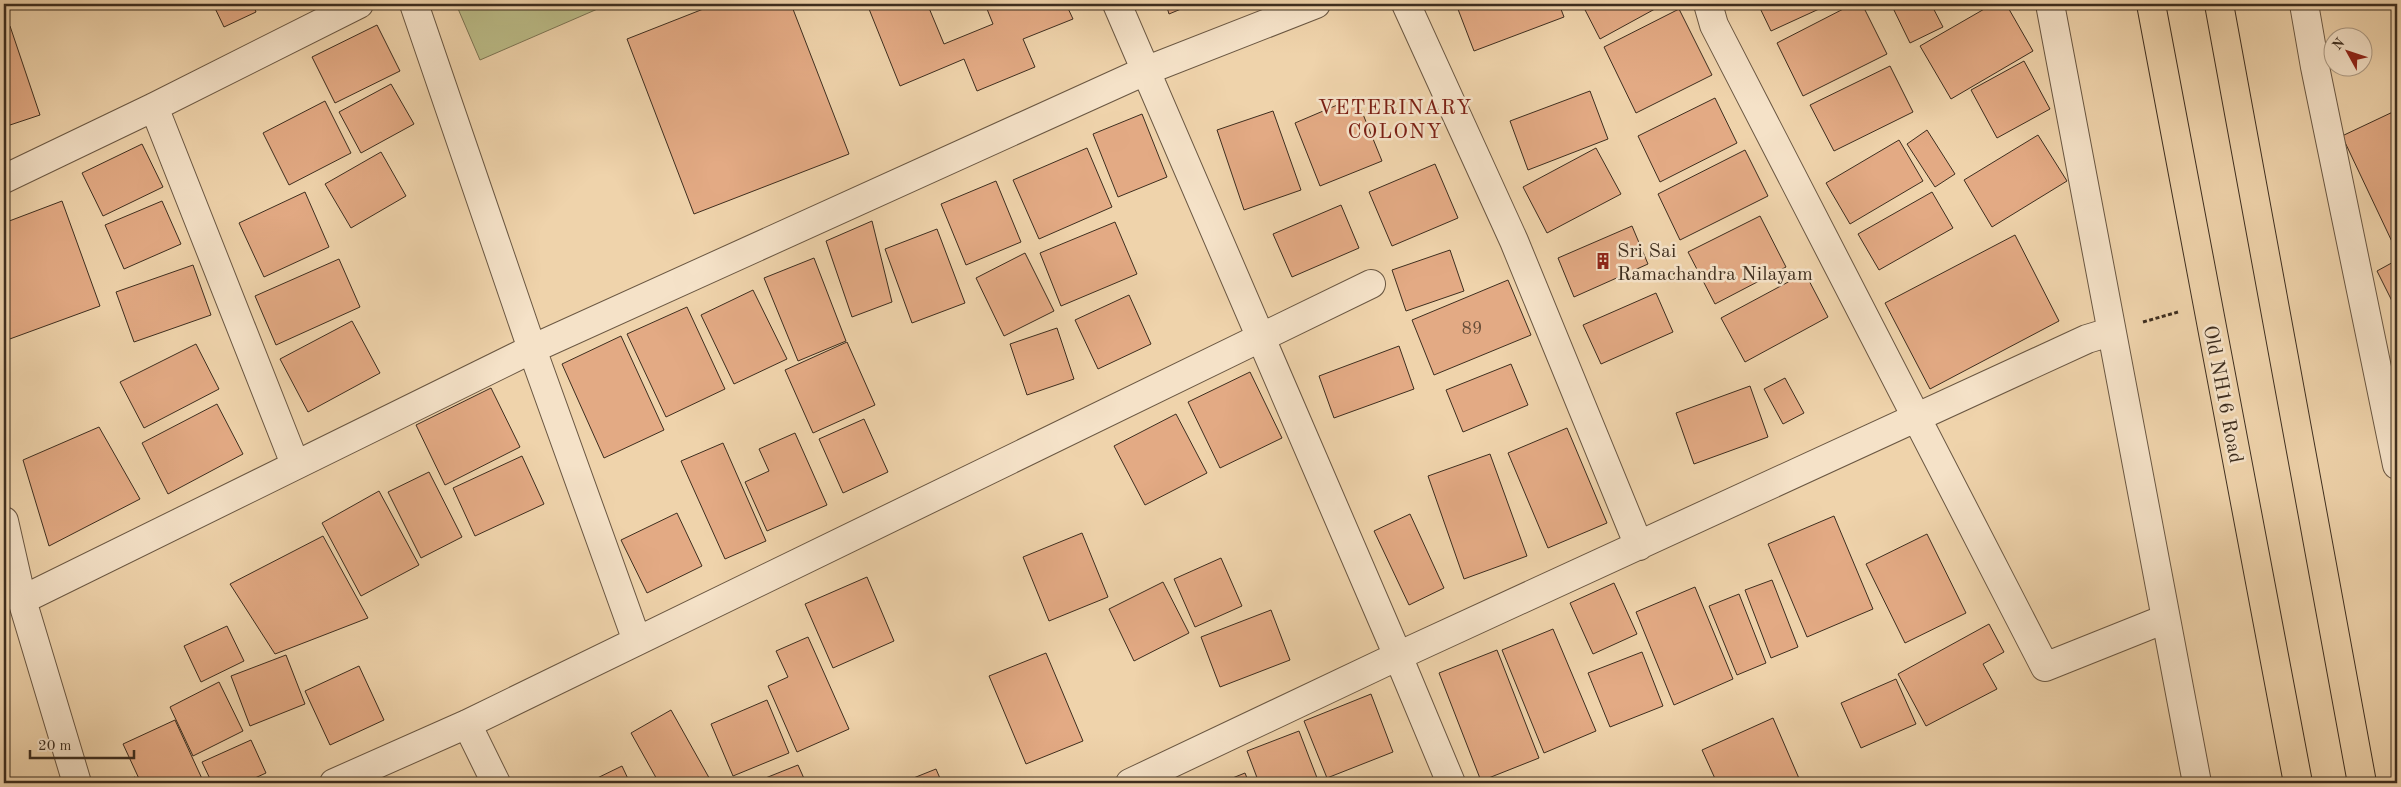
<svg xmlns="http://www.w3.org/2000/svg" width="2401" height="787" font-family="'Old Standard TT',serif">
<style>
.green{fill:#bbbc88;stroke:#7c7554}
.building{fill:#e3aa84;stroke:#3e2e1f}
.lines{fill:none;stroke-linecap:round;stroke-linejoin:round}
.minor-casing{stroke:#6a5742;stroke-width:30}
.major-casing{stroke:#3e2e1f;stroke-width:30}
.path{stroke:#3e2e1f;stroke-width:3;stroke-dasharray:4 2.5;stroke-linecap:butt}
.minor{stroke:#f5e2c8;stroke-width:28}
.major{stroke:#efd3ab;stroke-width:28}
.labels{text-anchor:middle;stroke-width:5;stroke-linejoin:round;paint-order:stroke}
.number-label{font-size:18px;fill:#674d38}
.poi-label{font-size:20px;fill:#3e2e1f;stroke:#f5e2c8;text-anchor:start}
.street-label{font-size:20px;fill:#3e2e1f;stroke:#f5e2c8}
.neighbourhood-label{font-size:21px;letter-spacing:1px;fill:#7a1f14;stroke:#f5e2c8}
</style>
<rect width="100%" height="100%" fill="#efd3ab"/>
<filter id="stains"><feTurbulence type="fractalNoise" baseFrequency=".004" numOctaves="4"/><feColorMatrix values="0 0 0 0 .2 0 0 0 0 .09 0 0 0 0 .02 0 0 0 .5 -.17"/></filter>
<radialGradient id="worn" r=".72"><stop offset=".6" stop-color="#630" stop-opacity="0"/><stop offset="1" stop-color="#630" stop-opacity=".3"/></radialGradient>
<path class="green" d="M 456,4 L 609,4 L 480,60 Z"/>
<path class="building" d="M 213,4 L 253,4 L 256,12 L 224,27 Z
M 716,4 L 791,4 L 849,154 L 694,214 L 627,39 Z
M 867,4 L 939,4 L 929,8 L 944,44 L 993,24 L 985,4 L 1066,4 L 1073,19 L 1023,39 L 1035,67 L 977,91 L 964,59 L 900,86 Z
M 1166,4 L 1193,4 L 1169,14 Z
M 1456,4 L 1559,4 L 1564,17 L 1474,51 Z
M 1582,4 L 1664,4 L 1600,39 Z
M 1758,4 L 1830,4 L 1771,31 Z
M 1853,4 L 1862,4 L 1887,54 L 1803,96 L 1777,43 Z
M 1891,4 L 1931,4 L 1943,27 L 1910,43 Z
M 1993,4 L 2006,4 L 2033,51 L 1951,99 L 1920,46 Z
M 1679,9 L 1712,75 L 1636,113 L 1604,47 Z
M 377,25 L 400,71 L 335,103 L 312,57 Z
M 10,26 L 40,115 L 4,127 L 4,28 Z
M 2024,61 L 2050,109 L 1997,138 L 1971,90 Z
M 1890,66 L 1913,112 L 1834,151 L 1810,105 Z
M 391,84 L 414,124 L 361,153 L 339,112 Z
M 1590,91 L 1608,139 L 1528,170 L 1510,121 Z
M 1356,97 L 1382,161 L 1320,186 L 1295,123 Z
M 1715,98 L 1737,143 L 1660,182 L 1638,136 Z
M 325,101 L 351,153 L 289,185 L 263,133 Z
M 2397,110 L 2397,247 L 2395,248 L 2342,136 Z
M 1273,111 L 1301,190 L 1244,210 L 1217,130 Z
M 1142,114 L 1167,177 L 1118,197 L 1093,134 Z
M 1927,130 L 1955,174 L 1935,187 L 1907,144 Z
M 2038,135 L 2067,181 L 1992,227 L 1964,180 Z
M 1899,140 L 1923,181 L 1850,224 L 1826,183 Z
M 142,144 L 163,187 L 103,216 L 82,173 Z
M 1087,148 L 1112,207 L 1039,239 L 1013,180 Z
M 1596,148 L 1621,194 L 1547,233 L 1523,187 Z
M 1745,150 L 1768,196 L 1680,240 L 1658,194 Z
M 381,152 L 406,196 L 351,228 L 325,184 Z
M 1435,164 L 1458,218 L 1392,246 L 1369,192 Z
M 996,181 L 1021,242 L 966,265 L 941,204 Z
M 305,192 L 329,247 L 264,277 L 239,223 Z
M 1932,192 L 1953,228 L 1879,270 L 1858,234 Z
M 62,201 L 100,306 L 7,340 L 4,331 L 4,223 Z
M 162,201 L 181,244 L 124,269 L 105,225 Z
M 1341,205 L 1359,248 L 1292,277 L 1273,234 Z
M 1760,216 L 1786,267 L 1715,304 L 1688,252 Z
M 872,221 L 892,302 L 852,317 L 826,241 Z
M 1115,222 L 1137,274 L 1061,306 L 1040,253 Z
M 1632,226 L 1648,264 L 1574,297 L 1558,258 Z
M 937,229 L 965,303 L 912,323 L 885,249 Z
M 2015,235 L 2059,321 L 1930,389 L 1885,303 Z
M 1450,250 L 1464,291 L 1406,311 L 1392,270 Z
M 1025,253 L 1054,311 L 1004,336 L 976,278 Z
M 814,258 L 846,341 L 798,361 L 764,278 Z
M 339,259 L 360,307 L 276,345 L 255,296 Z
M 2397,260 L 2397,301 L 2393,303 L 2377,271 Z
M 193,265 L 211,315 L 134,342 L 116,292 Z
M 1805,273 L 1828,317 L 1745,362 L 1721,318 Z
M 1508,280 L 1531,335 L 1434,375 L 1412,320 Z
M 753,290 L 787,359 L 734,384 L 701,315 Z
M 1656,293 L 1673,332 L 1601,364 L 1583,325 Z
M 1129,295 L 1151,344 L 1098,369 L 1075,320 Z
M 687,307 L 725,389 L 666,417 L 627,334 Z
M 352,321 L 380,373 L 308,412 L 280,359 Z
M 1057,328 L 1074,379 L 1027,395 L 1010,344 Z
M 621,336 L 664,430 L 604,458 L 562,364 Z
M 847,342 L 875,405 L 813,433 L 785,370 Z
M 196,344 L 219,389 L 144,428 L 120,382 Z
M 1399,346 L 1414,389 L 1334,418 L 1319,376 Z
M 1511,364 L 1528,405 L 1463,432 L 1446,390 Z
M 1250,372 L 1282,438 L 1220,468 L 1188,402 Z
M 1785,378 L 1804,413 L 1783,424 L 1764,389 Z
M 1750,386 L 1768,437 L 1694,464 L 1676,413 Z
M 491,388 L 520,447 L 445,485 L 416,425 Z
M 217,404 L 243,454 L 168,494 L 142,443 Z
M 1176,414 L 1207,473 L 1145,505 L 1114,446 Z
M 864,419 L 888,472 L 843,493 L 819,439 Z
M 99,427 L 140,499 L 49,546 L 23,460 Z
M 1567,428 L 1607,523 L 1548,548 L 1508,453 Z
M 795,433 L 827,505 L 767,531 L 745,482 L 769,471 L 759,449 Z
M 723,443 L 766,541 L 725,559 L 681,461 Z
M 1490,454 L 1527,556 L 1464,579 L 1428,476 Z
M 522,456 L 544,504 L 475,536 L 453,488 Z
M 429,472 L 462,537 L 421,558 L 388,492 Z
M 379,491 L 419,565 L 361,596 L 322,523 Z
M 677,513 L 702,566 L 647,593 L 621,540 Z
M 1410,514 L 1444,588 L 1409,605 L 1374,531 Z
M 1834,516 L 1873,609 L 1807,637 L 1768,544 Z
M 1082,533 L 1108,597 L 1049,621 L 1023,557 Z
M 1927,534 L 1966,613 L 1905,643 L 1866,564 Z
M 323,536 L 368,618 L 275,654 L 230,584 Z
M 1221,558 L 1242,606 L 1195,627 L 1174,579 Z
M 867,577 L 894,641 L 833,668 L 805,604 Z
M 1772,580 L 1798,647 L 1771,658 L 1745,590 Z
M 1163,582 L 1189,633 L 1134,661 L 1109,609 Z
M 1614,583 L 1637,634 L 1593,654 L 1570,603 Z
M 1695,587 L 1733,679 L 1674,705 L 1636,612 Z
M 1739,594 L 1766,663 L 1737,675 L 1709,606 Z
M 1271,610 L 1290,660 L 1220,687 L 1201,637 Z
M 1989,624 L 2004,652 L 1983,664 L 1997,689 L 1926,726 L 1898,674 Z
M 227,626 L 244,661 L 201,682 L 184,646 Z
M 1553,629 L 1596,731 L 1544,753 L 1502,650 Z
M 808,637 L 849,729 L 797,752 L 768,686 L 788,677 L 776,651 Z
M 1497,650 L 1539,758 L 1481,781 L 1439,673 Z
M 1642,652 L 1663,706 L 1610,727 L 1588,673 Z
M 1046,653 L 1083,741 L 1026,764 L 989,676 Z
M 286,655 L 305,704 L 250,726 L 231,676 Z
M 359,666 L 384,720 L 330,745 L 305,691 Z
M 1896,679 L 1916,724 L 1861,748 L 1841,703 Z
M 219,682 L 243,731 L 193,756 L 170,707 Z
M 1371,694 L 1393,752 L 1327,778 L 1304,721 Z
M 767,700 L 789,753 L 733,776 L 711,724 Z
M 671,710 L 712,783 L 659,783 L 631,733 Z
M 1773,718 L 1801,783 L 1717,783 L 1702,750 Z
M 175,720 L 204,783 L 141,783 L 123,744 Z
M 1299,731 L 1319,783 L 1259,783 L 1247,751 Z
M 251,740 L 266,773 L 244,783 L 212,783 L 202,762 Z
M 798,765 L 806,783 L 753,783 Z
M 622,766 L 630,783 L 587,783 Z
M 936,769 L 942,783 L 901,783 Z
M 1245,773 L 1249,783 L 1220,783 Z
M 135,777 L 137,783 L 119,783 Z
M 867,778 L 870,783 L 856,783 Z"/>
<g class="lines">
<g class="minor-casing">
<path id="minor" d="M 414,4 L 532,349 L 637,641
M 1117,4 L 1398,656 L 1451,783
M 1406,4 L 1514,241 L 1639,546
M 1708,4 L 1714,25 L 2045,667 L 2165,619
M 2050,4 L 2197,783
M 2304,4 L 2315,67 L 2397,465
M 154,107 L 295,464
M 4,179 L 154,107 L 359,4
M 4,521 L 22,600 L 77,783
M 22,600 L 532,349 L 1145,71 L 1316,4
M 467,724 L 496,783
M 334,783 L 467,724 L 1371,284
M 1130,783 L 1398,656 L 2087,339 L 2110,332"/>
</g>
<g class="major-casing">
<path id="major" d="M 2151,4 L 2298,783
M 2219,4 L 2362,783"/>
</g>
<path class="path" d="M 2143,322 L 2178,312"/>
<use href="#minor" class="minor"/>
<use href="#major" class="major"/>
</g>
<defs>
<g id="building-bare" transform="scale(1.35)"><path d="M-4-6H4V6H1V3H-1V6H-4ZM-2.5-4.3h1.7v1.8h-1.7ZM.8-4.3h1.7v1.8H.8ZM-2.5-1h1.7V.8h-1.7ZM.8-1h1.7V.8H.8Z" fill="#8f2418" stroke="#f5e2c8" stroke-width="2.5" paint-order="stroke"/></g>
</defs>
<g fill-rule="evenodd">
<use href="#building-bare" x="1603" y="261"/>
</g>
<g class="labels">
<g class="number-label">
<text x="1472" y="334">89</text>
</g>
<g class="poi-label">
<text x="1617" y="257">Sri Sai<tspan x="1617" dy="23">Ramachandra Nilayam</tspan></text>
</g>
<g class="street-label">
<text transform="translate(2224 394) rotate(79)" y="7">Old NH16 Road</text>
</g>
<g class="neighbourhood-label">
<text x="1395" y="114">VETERINARY<tspan x="1395" dy="24">COLONY</tspan></text>
</g>
</g>
<rect width="2401" height="787" fill="none" stroke="#efd3ab" stroke-width="20"/>
<rect x="5" y="5" width="2391" height="777" fill="none" stroke="#3e2e1f" stroke-width="2.5"/>
<rect x="10" y="10" width="2381" height="767" fill="none" stroke="#3e2e1f"/>
<g transform="translate(2348 52) rotate(310)"><circle r="24" fill="#f5e2c8" stroke="#ac9a84"/>
<path d="M0-4L9 19L0 12L-9 19Z" fill="#8f2418"/>
<text y="-8" font-size="14" font-weight="bold" text-anchor="middle" fill="#3e2e1f">N</text>
</g>
<path d="M30 750v8h104v-8" fill="none" stroke="#3e2e1f" stroke-width="2.5"/>
<text x="38" y="750" font-size="15" fill="#3e2e1f" stroke="#f5e2c8" stroke-width="4" paint-order="stroke">20 m</text>
<rect width="100%" height="100%" filter="url(#stains)"/>
<rect width="100%" height="100%" fill="url(#worn)"/>
</svg>
